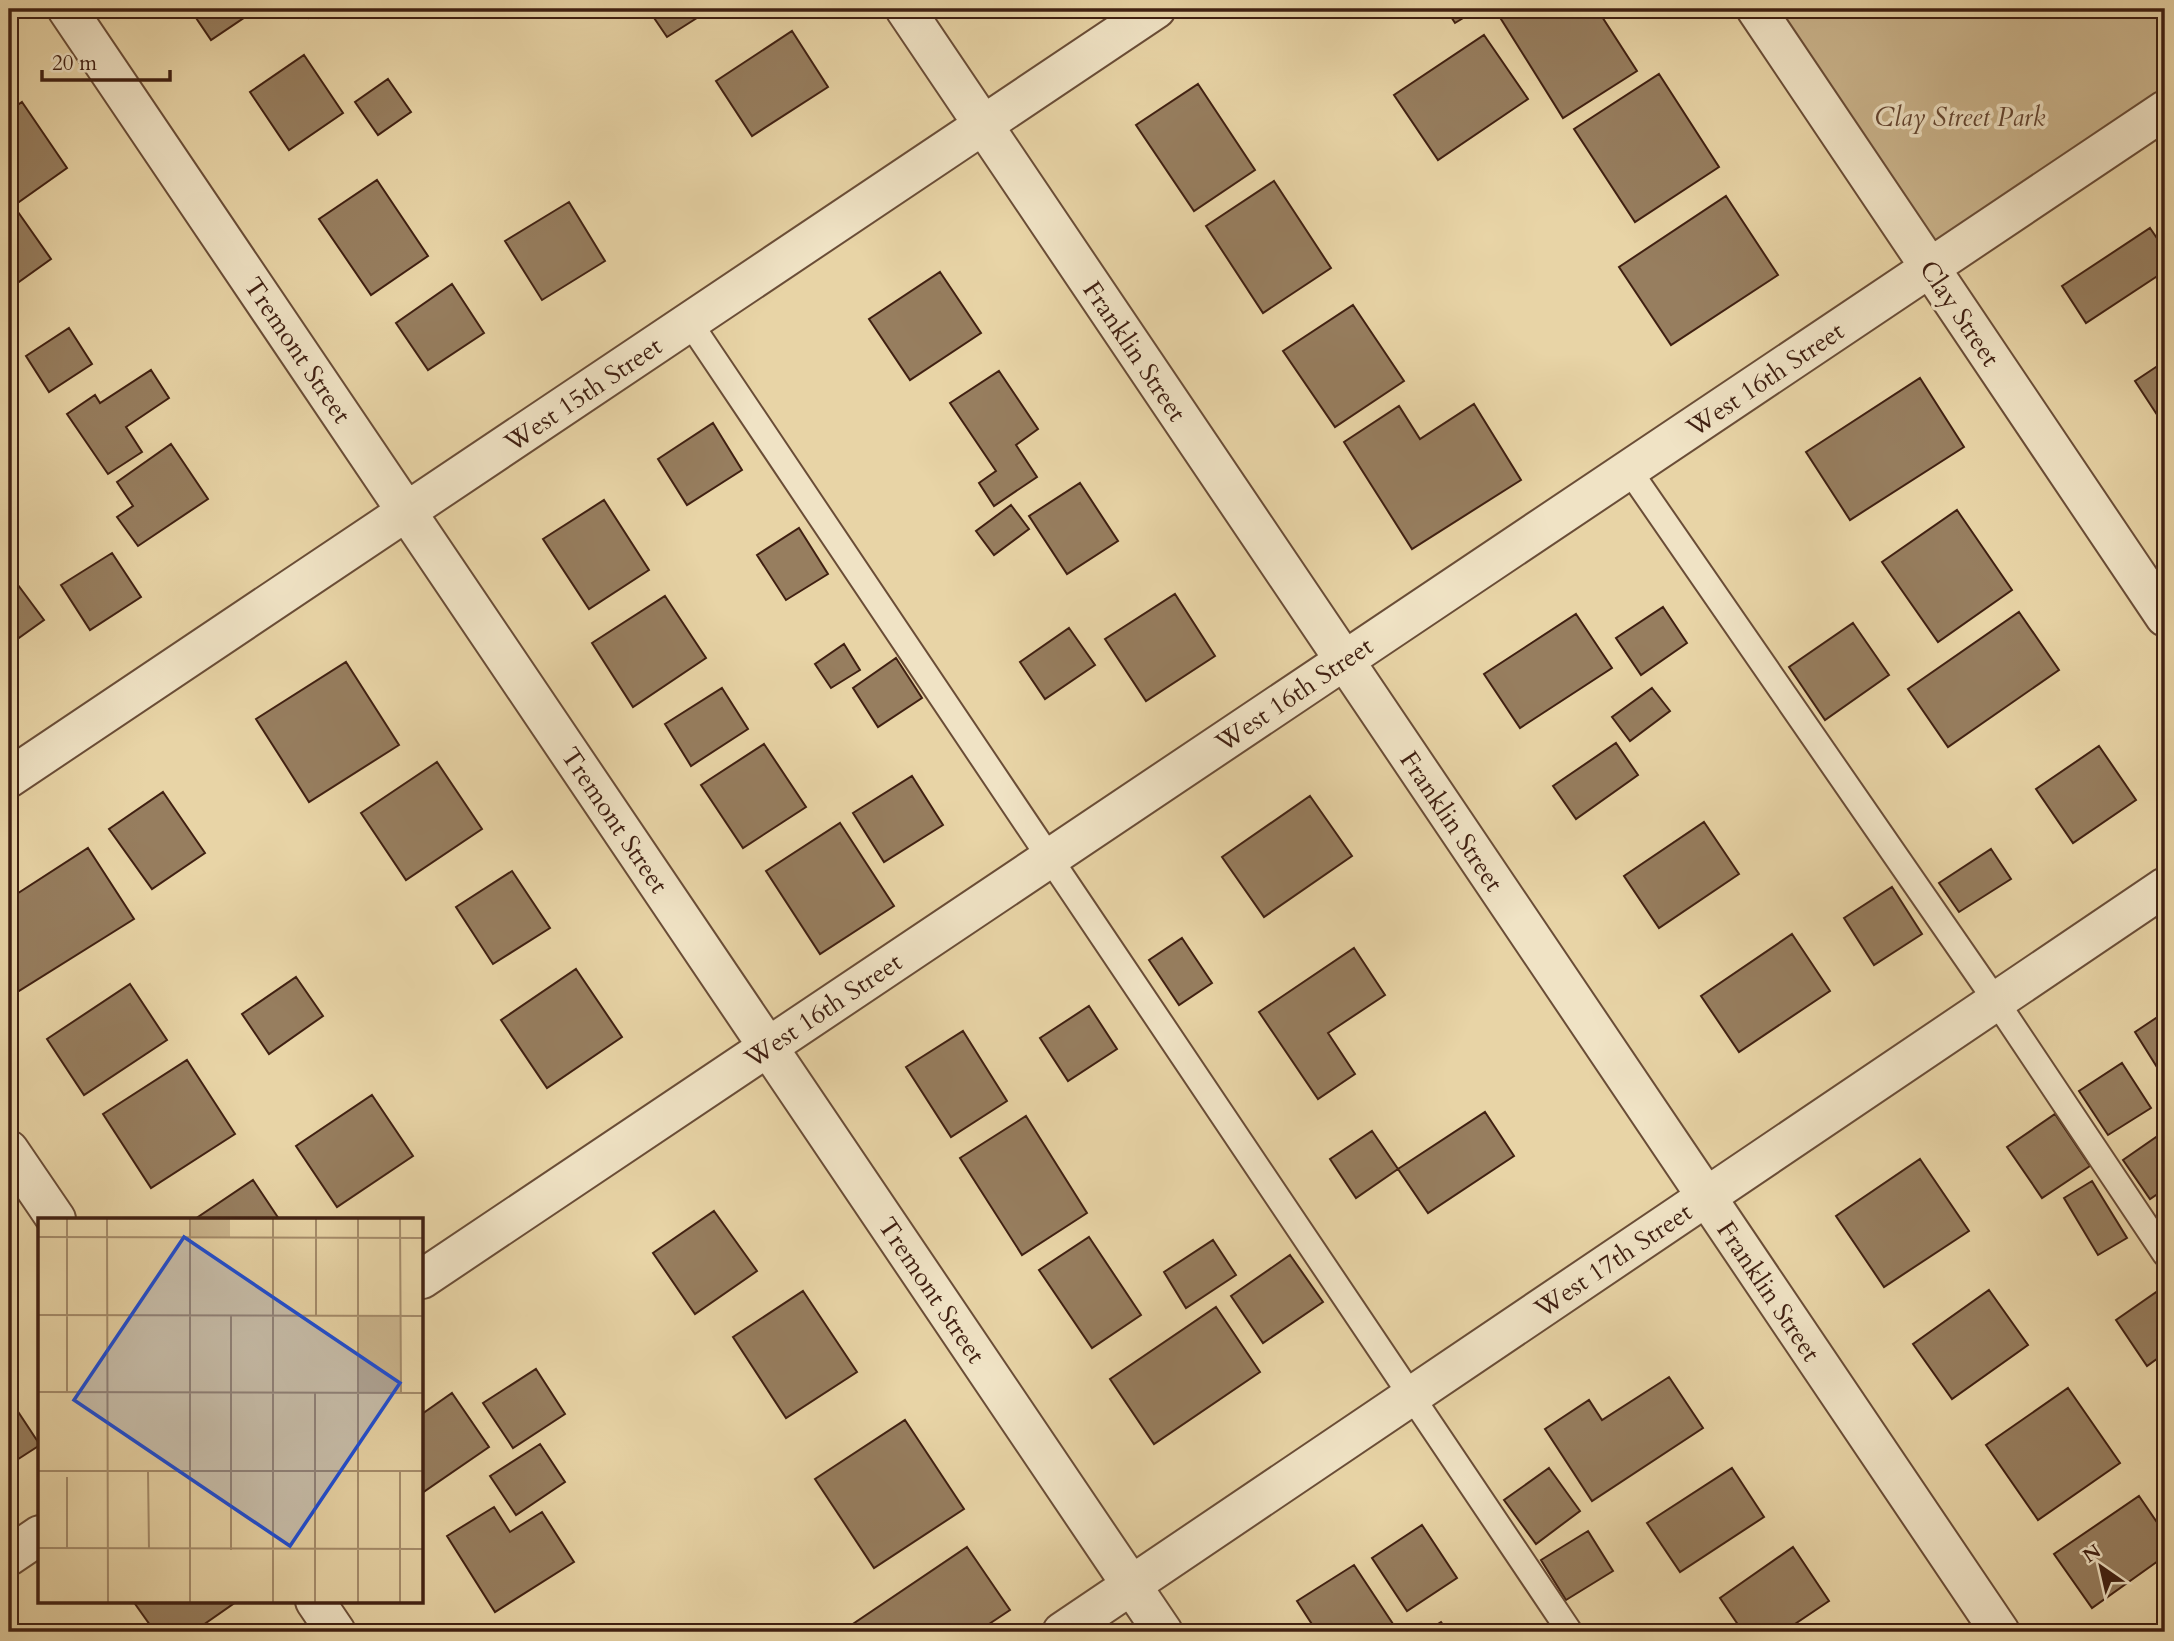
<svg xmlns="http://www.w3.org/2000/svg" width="2174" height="1641" font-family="Cardo,serif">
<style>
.green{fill:#cbb58d;stroke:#866a50;stroke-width:2}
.building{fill:#977e5f;stroke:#402012;stroke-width:2}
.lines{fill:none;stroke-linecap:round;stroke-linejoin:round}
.service-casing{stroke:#6a4d37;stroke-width:28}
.minor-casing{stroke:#6a4d37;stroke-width:42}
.service{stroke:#f0e3c5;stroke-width:24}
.minor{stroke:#f0e3c5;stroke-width:38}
.labels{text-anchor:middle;stroke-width:7;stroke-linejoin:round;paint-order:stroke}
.park-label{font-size:26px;font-style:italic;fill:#634531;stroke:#f0e3c5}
.street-label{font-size:26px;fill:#402012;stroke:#f0e3c5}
.inset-road{fill:none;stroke:#a58c6b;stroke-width:2}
.view{fill:#1d4ed8;fill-opacity:0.15;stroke:#1d4ed8;stroke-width:3.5}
.inset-edge{fill:none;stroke:#402012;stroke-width:3.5}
</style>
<rect width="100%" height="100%" fill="#e8d4a6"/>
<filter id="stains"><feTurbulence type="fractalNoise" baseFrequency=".00286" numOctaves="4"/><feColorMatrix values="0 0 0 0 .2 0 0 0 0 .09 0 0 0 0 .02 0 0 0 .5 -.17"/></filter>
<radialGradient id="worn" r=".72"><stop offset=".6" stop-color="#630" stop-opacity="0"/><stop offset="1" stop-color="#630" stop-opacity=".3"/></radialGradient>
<path class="green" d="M 1756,9 L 2165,9 L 2165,110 L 1930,268 Z"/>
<path class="building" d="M 190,9 L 257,9 L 211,40 Z
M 302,9 L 322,9 L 309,18 Z
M 648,9 L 711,9 L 667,37 Z
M 1446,9 L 1478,9 L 1455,23 Z
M 1517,9 L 1597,9 L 1637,71 L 1563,118 L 1501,19 Z
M 792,31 L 828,87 L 752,136 L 716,81 Z
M 1484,35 L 1528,99 L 1438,160 L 1394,95 Z
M 304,55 L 343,113 L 289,150 L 250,92 Z
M 1659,74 L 1719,167 L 1635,222 L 1574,129 Z
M 388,79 L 411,112 L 378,135 L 355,102 Z
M 1198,84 L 1255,170 L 1194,211 L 1136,125 Z
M 22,102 L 67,168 L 9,209 L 9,111 Z
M 377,180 L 428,256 L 371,295 L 319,219 Z
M 1274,181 L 1331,268 L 1263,313 L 1206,226 Z
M 1726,196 L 1778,275 L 1671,345 L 1619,267 Z
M 569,202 L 605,261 L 542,300 L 505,241 Z
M 18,212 L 51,259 L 9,289 L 9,218 Z
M 2150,228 L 2165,250 L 2165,271 L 2086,323 L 2062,286 Z
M 940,272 L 981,333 L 910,380 L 869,319 Z
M 452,284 L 484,333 L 428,370 L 396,323 Z
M 1353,305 L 1404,381 L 1335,427 L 1283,351 Z
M 69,328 L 92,364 L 49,392 L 26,356 Z
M 2165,361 L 2165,427 L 2135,381 Z
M 151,370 L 169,398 L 126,427 L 142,452 L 108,474 L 67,414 L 95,395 L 100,403 Z
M 999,371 L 1038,429 L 1016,445 L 1037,477 L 994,506 L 979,483 L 996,471 L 950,403 Z
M 1920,378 L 1964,447 L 1850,520 L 1806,452 Z
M 1474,404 L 1521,480 L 1412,549 L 1344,442 L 1399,406 L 1420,439 Z
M 713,423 L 742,470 L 687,505 L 658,459 Z
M 171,444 L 208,499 L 138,546 L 117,517 L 133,506 L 117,482 Z
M 1080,483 L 1118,541 L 1067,574 L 1029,516 Z
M 604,500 L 649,570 L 589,609 L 543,539 Z
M 1011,505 L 1029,529 L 994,555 L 976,531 Z
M 1957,510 L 2012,590 L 1938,642 L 1882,562 Z
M 799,528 L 828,574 L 786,600 L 757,555 Z
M 112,553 L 141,597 L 90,630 L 61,585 Z
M 15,581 L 44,620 L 9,645 L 9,586 Z
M 1175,594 L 1215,656 L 1146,701 L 1105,639 Z
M 665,596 L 706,658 L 633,707 L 592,643 Z
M 1663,607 L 1687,643 L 1641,675 L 1616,638 Z
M 2019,612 L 2059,670 L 1948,747 L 1908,689 Z
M 1576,614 L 1612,668 L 1520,728 L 1484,674 Z
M 1853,623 L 1889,675 L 1825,720 L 1789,667 Z
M 1069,628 L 1095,665 L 1045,699 L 1020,662 Z
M 844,644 L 860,670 L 831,688 L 815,664 Z
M 896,658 L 922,698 L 878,727 L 853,688 Z
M 346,662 L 399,745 L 309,802 L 256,719 Z
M 722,688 L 748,729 L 691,766 L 665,724 Z
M 1652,688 L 1670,711 L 1630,741 L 1612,717 Z
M 1616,743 L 1638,775 L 1576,819 L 1553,786 Z
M 764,744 L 806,807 L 743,848 L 701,785 Z
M 2099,746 L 2136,800 L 2073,843 L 2036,789 Z
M 437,762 L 482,829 L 406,880 L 361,813 Z
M 912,776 L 943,825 L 884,862 L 853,813 Z
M 163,792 L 205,853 L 152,889 L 109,829 Z
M 1310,796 L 1352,856 L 1264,917 L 1222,857 Z
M 1704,822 L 1739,874 L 1659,928 L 1624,876 Z
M 840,823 L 894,906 L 820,954 L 766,871 Z
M 88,848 L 134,919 L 14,994 L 9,986 L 9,899 Z
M 1991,849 L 2011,879 L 1959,912 L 1939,883 Z
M 512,871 L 550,928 L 493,964 L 456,907 Z
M 1892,887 L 1922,934 L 1874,965 L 1844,918 Z
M 1792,934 L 1830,991 L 1739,1052 L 1701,996 Z
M 1182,938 L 1212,983 L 1179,1005 L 1149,960 Z
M 1354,948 L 1385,995 L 1328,1033 L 1355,1074 L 1318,1099 L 1259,1012 Z
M 576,969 L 622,1037 L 547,1088 L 501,1020 Z
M 296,977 L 323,1016 L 269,1054 L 242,1014 Z
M 130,984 L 167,1040 L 84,1095 L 47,1039 Z
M 1089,1006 L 1117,1049 L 1068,1081 L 1040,1038 Z
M 2165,1012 L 2165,1080 L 2135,1032 Z
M 963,1031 L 1007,1101 L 951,1137 L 906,1067 Z
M 187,1060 L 235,1134 L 151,1188 L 103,1114 Z
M 2122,1063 L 2151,1108 L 2108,1135 L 2079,1091 Z
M 372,1095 L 413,1156 L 337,1207 L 296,1146 Z
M 1485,1112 L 1514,1156 L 1428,1213 L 1398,1169 Z
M 2055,1114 L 2090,1166 L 2042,1198 L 2007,1147 Z
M 1026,1116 L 1087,1213 L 1022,1255 L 960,1158 Z
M 1372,1131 L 1398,1169 L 1356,1198 L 1330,1159 Z
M 2162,1133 L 2165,1138 L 2165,1189 L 2150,1199 L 2123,1160 Z
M 1920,1159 L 1969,1231 L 1884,1287 L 1836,1216 Z
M 253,1180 L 279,1219 L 195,1219 Z
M 2092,1181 L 2127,1238 L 2098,1255 L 2064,1198 Z
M 714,1211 L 757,1271 L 695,1314 L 653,1253 Z
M 1089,1237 L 1141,1315 L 1092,1348 L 1039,1270 Z
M 1213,1240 L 1236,1275 L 1186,1308 L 1164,1272 Z
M 1290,1255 L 1323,1302 L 1263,1343 L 1231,1296 Z
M 2165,1286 L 2165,1353 L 2147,1366 L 2116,1320 Z
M 1989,1290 L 2028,1345 L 1952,1399 L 1913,1344 Z
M 803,1291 L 857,1372 L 786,1418 L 733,1337 Z
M 1216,1307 L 1260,1372 L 1154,1444 L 1110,1379 Z
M 536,1369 L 565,1414 L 513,1448 L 483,1403 Z
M 1669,1377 L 1703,1428 L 1592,1501 L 1545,1429 L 1589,1400 L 1602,1420 Z
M 2068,1388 L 2120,1463 L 2038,1520 L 1986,1445 Z
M 452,1393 L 489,1447 L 422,1493 L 422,1414 Z
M 9,1398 L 40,1445 L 9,1465 Z
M 905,1420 L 964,1509 L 874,1568 L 815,1479 Z
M 540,1444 L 565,1482 L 516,1515 L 490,1476 Z
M 1549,1468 L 1580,1511 L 1536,1544 L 1504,1500 Z
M 1732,1468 L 1764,1517 L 1680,1572 L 1647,1523 Z
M 2139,1496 L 2165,1534 L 2165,1556 L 2092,1608 L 2054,1554 Z
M 494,1507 L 510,1532 L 542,1512 L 574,1562 L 495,1612 L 447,1536 Z
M 1422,1525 L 1457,1578 L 1407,1611 L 1372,1558 Z
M 1588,1531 L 1613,1571 L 1566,1600 L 1541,1560 Z
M 967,1547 L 1010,1610 L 977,1632 L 841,1632 Z
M 1793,1547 L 1829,1601 L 1783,1632 L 1743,1632 L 1720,1598 Z
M 1354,1565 L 1393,1624 L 1380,1632 L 1317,1632 L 1297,1601 Z
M 133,1601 L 230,1601 L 233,1604 L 193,1632 L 155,1632 Z
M 1441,1622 L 1448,1632 L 1425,1632 Z"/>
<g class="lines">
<g class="service-casing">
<path id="service" d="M 690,323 L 1570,1632
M 1629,470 L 1996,1001 L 2165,1254"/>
</g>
<g class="minor-casing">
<path id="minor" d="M 67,9 L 1163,1632
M 905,9 L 2000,1632
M 1756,9 L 2165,617
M 9,778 L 1156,9
M 9,1150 L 56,1219
M 422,1279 L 2165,110
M 9,1556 L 40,1535
M 315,1601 L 336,1632
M 1062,1632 L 2165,887"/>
</g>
<use href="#service" class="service"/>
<use href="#minor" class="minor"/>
</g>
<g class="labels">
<g class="park-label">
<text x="1960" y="126">Clay Street Park</text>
</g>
<g class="street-label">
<text transform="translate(1960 313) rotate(56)" y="9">Clay Street</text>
<text transform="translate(298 350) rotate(56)" y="9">Tremont Street</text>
<text transform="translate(1135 351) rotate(56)" y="9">Franklin Street</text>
<text transform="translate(1765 379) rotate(-34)" y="9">West 16th Street</text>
<text transform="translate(583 394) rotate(-34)" y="9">West 15th Street</text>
<text transform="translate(1294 694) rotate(-34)" y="9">West 16th Street</text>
<text transform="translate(615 820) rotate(56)" y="9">Tremont Street</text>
<text transform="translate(1452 821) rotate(56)" y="9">Franklin Street</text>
<text transform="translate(823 1010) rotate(-34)" y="9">West 16th Street</text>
<text transform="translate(1613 1260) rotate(-34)" y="9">West 17th Street</text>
<text transform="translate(932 1290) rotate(56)" y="9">Tremont Street</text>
<text transform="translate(1769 1291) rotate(56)" y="9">Franklin Street</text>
</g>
</g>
<g transform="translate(38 1218)">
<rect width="385" height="385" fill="#e8d4a6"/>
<path d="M 152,0 L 192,0 L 192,20 L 152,20 ZM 320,98 L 363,98 L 363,175 L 320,175 Z" fill="#cbb58d"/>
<path class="inset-road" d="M 69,0 L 70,385M 152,0 L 152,385M 235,0 L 235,385M 278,0 L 278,98M 362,0 L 363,175M 0,19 L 385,20M 0,97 L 385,98M 0,174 L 385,175M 29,174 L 29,0M 277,175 L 277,385M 0,253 L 385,253M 110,253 L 111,331M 29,259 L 29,330M 0,330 L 385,331M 193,332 L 193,97M 320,385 L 320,0M 362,385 L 362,253"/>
<path class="view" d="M 146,19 L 362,165 L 252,328 L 36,182 Z"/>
<rect width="385" height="385" class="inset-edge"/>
</g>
<rect width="2174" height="1641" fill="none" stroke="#e8d4a6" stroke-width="35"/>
<rect x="10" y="10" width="2153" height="1620" fill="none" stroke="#402012" stroke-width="3.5"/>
<rect x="18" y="18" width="2139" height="1606" fill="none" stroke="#402012" stroke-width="2"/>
<g transform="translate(2101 1567) rotate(326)" stroke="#f0e3c5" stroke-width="5" paint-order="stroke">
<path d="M0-5L12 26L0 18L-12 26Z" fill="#402012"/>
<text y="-10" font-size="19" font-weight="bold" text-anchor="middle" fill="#402012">N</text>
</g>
<path d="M42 70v10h128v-10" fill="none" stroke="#402012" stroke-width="3.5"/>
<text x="52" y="70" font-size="21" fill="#402012" stroke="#f0e3c5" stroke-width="5" paint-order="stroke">20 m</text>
<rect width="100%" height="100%" filter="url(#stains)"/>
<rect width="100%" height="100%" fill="url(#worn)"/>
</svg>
